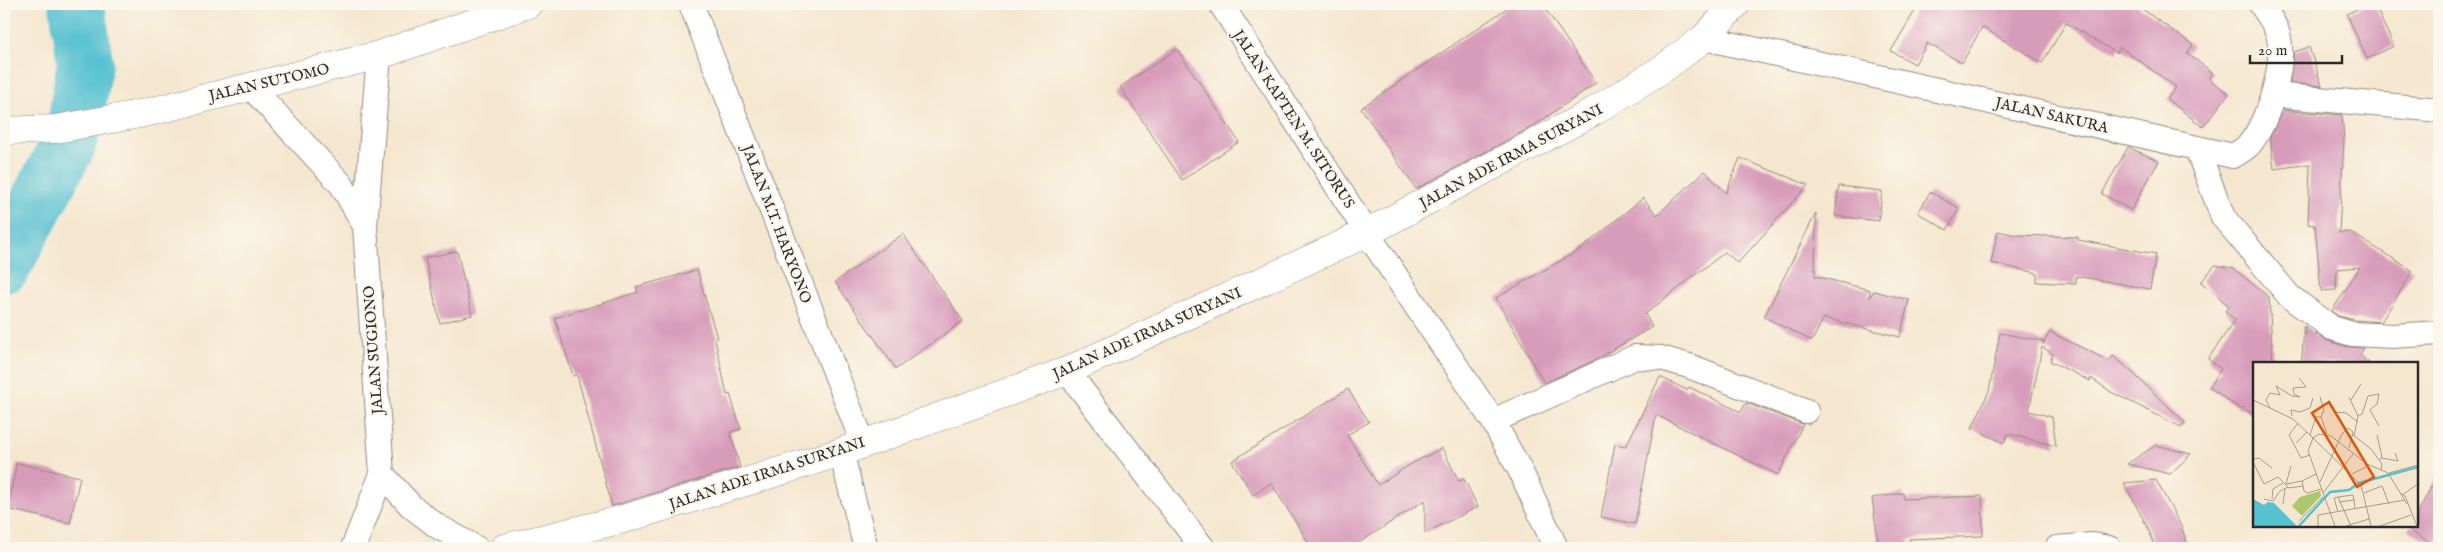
<svg xmlns="http://www.w3.org/2000/svg" width="2443" height="552" font-family="'IM FELL English',serif">
<style>
.lines{fill:none;stroke-linecap:round;stroke-linejoin:round}
.river{stroke:#56c1d1;stroke-width:56}
.building{fill:#d89cbb}
.street-casing{stroke:#90897d;stroke-width:26}
.secondary-casing{stroke:#90897d;stroke-width:29}
.highway-casing{stroke:#90897d;stroke-width:29}
.street{stroke:#fff;stroke-width:24}
.secondary{stroke:#fff;stroke-width:28}
.highway{stroke:#fff;stroke-width:28}
.labels{text-anchor:middle;stroke-width:4.5;stroke-linejoin:round;paint-order:stroke}
.street-label{font-size:15px;fill:#2b2b2b;stroke:#fbf7ec}
.inset-river{fill:none;stroke:#56c1d1;stroke-width:2.5}
.inset-road{fill:none;stroke:#a49c8d;stroke-width:1}
.view{fill:#df570e;fill-opacity:0.15;stroke:#df570e;stroke-width:2.5}
.inset-edge{fill:none;stroke:#2b2b2b;stroke-width:2.5}
</style>
<rect width="100%" height="100%" fill="#fbf7ec"/>
<filter id="ink" filterUnits="userSpaceOnUse"><feTurbulence type="fractalNoise" baseFrequency=".02" numOctaves="2"/><feDisplacementMap in="SourceGraphic" scale="10" xChannelSelector="R" yChannelSelector="G"/><feConvolveMatrix kernelMatrix="1 2 1 2 8 2 1 2 1" color-interpolation-filters="sRGB"/></filter>
<filter id="wash" filterUnits="userSpaceOnUse"><feTurbulence type="fractalNoise" baseFrequency=".0096" numOctaves="4" result="noise"/><feDisplacementMap in="SourceGraphic" scale="20" xChannelSelector="R" yChannelSelector="G"/><feGaussianBlur stdDeviation="1.12" result="paint"/><feColorMatrix in="noise" values="0 0 0 0 0 0 0 0 0 0 0 0 0 0 0 0 0 1.4 0 .05"/><feComposite in="paint" operator="in"/></filter>
<g filter="url(#wash)">
<rect width="100%" height="100%" fill="#f5e7cf"/>
<g class="lines">
<path class="river" d="M 4,265 L 68,145 L 76,119 L 85,62 L 77,4"/>
</g>
<g id="blocks">
<path class="building" d="M 1513,4 L 1542,4 L 1596,83 L 1532,127 L 1416,189 L 1361,108 Z
M 1919,4 L 2135,4 L 2193,45 L 2187,53 L 2213,73 L 2209,79 L 2229,94 L 2203,127 L 2167,99 L 2176,87 L 2120,47 L 2117,53 L 2066,23 L 2042,63 L 1982,27 L 1962,63 L 1927,43 L 1915,64 L 1891,51 Z
M 2368,4 L 2374,4 L 2394,46 L 2367,59 L 2347,14 Z
M 2309,47 L 2322,86 L 2290,83 L 2294,52 Z
M 1177,49 L 1239,142 L 1182,180 L 1120,87 Z
M 2282,110 L 2342,115 L 2344,139 L 2339,233 L 2350,232 L 2413,271 L 2381,322 L 2354,320 L 2338,316 L 2332,311 L 2360,267 L 2337,269 L 2336,290 L 2321,291 L 2315,225 L 2308,224 L 2310,164 L 2274,169 L 2270,137 Z
M 2128,147 L 2159,161 L 2131,210 L 2102,194 Z
M 1740,158 L 1808,185 L 1738,263 L 1725,252 L 1645,314 L 1652,327 L 1593,361 L 1544,383 L 1496,298 L 1581,249 L 1643,198 L 1657,215 L 1705,171 L 1726,193 Z
M 1839,186 L 1882,191 L 1879,221 L 1835,216 Z
M 1930,192 L 1959,208 L 1947,230 L 1918,213 Z
M 1816,213 L 1815,276 L 1870,290 L 1869,298 L 1874,291 L 1909,300 L 1900,337 L 1824,318 L 1812,341 L 1764,317 Z
M 1998,231 L 2016,235 L 2078,237 L 2078,240 L 2156,254 L 2150,289 L 2076,276 L 2076,284 L 2037,282 L 2037,273 L 1991,263 Z
M 903,234 L 963,321 L 896,369 L 835,282 Z
M 457,251 L 472,315 L 440,323 L 425,258 Z
M 2215,265 L 2233,268 L 2269,297 L 2273,363 L 2254,363 L 2254,415 L 2242,407 L 2240,409 L 2209,387 L 2221,369 L 2208,359 L 2235,320 L 2225,311 L 2229,306 L 2201,282 Z
M 697,270 L 717,338 L 715,339 L 727,395 L 730,394 L 741,429 L 730,432 L 740,467 L 612,506 L 577,375 L 573,376 L 555,318 L 638,292 L 636,287 Z
M 2304,326 L 2316,336 L 2317,334 L 2328,341 L 2348,347 L 2364,348 L 2360,355 L 2369,363 L 2299,363 L 2302,358 Z
M 2050,332 L 2109,361 L 2113,356 L 2123,364 L 2185,422 L 2181,427 L 2111,392 L 2091,378 L 2090,381 L 2050,361 L 2053,354 L 2042,347 L 2029,411 L 2052,417 L 2056,446 L 2008,434 L 2004,443 L 1972,428 L 1989,391 L 2000,333 L 2043,341 L 2043,344 Z
M 1660,377 L 1687,390 L 1689,387 L 1741,412 L 1746,403 L 1803,424 L 1778,475 L 1656,415 L 1635,524 L 1601,517 L 1615,444 L 1626,446 Z
M 1348,389 L 1369,422 L 1347,435 L 1378,485 L 1413,463 L 1442,448 L 1459,481 L 1464,479 L 1478,507 L 1425,533 L 1425,500 L 1351,548 L 1312,548 L 1271,483 L 1253,495 L 1232,461 Z
M 2156,445 L 2191,454 L 2170,474 L 2127,464 Z
M 17,463 L 80,477 L 70,523 L 7,509 Z
M 2439,472 L 2439,547 L 2408,530 L 2410,526 L 2417,526 L 2417,514 Z
M 2156,480 L 2181,526 L 2189,548 L 2155,548 L 2149,530 L 2124,483 Z
M 1903,493 L 1904,499 L 1982,496 L 1983,536 L 1909,539 L 1911,548 L 1879,548 L 1872,498 Z"/>
</g>
</g>
<g filter="url(#ink)">
<use href="#blocks" fill-opacity="0" stroke="#90897d" stroke-width="1"/>
<g class="lines">
<g class="street-casing">
<path id="street" d="M 691,4 L 863,443
M 1221,4 L 1367,233 L 1493,421 L 1521,472 L 1556,548
M 1704,38 L 2233,156 C 2238,153 2245,149 2249,145 C 2268,122 2288,60 2277,31 C 2273,21 2266,12 2261,4
M 250,86 L 341,184 L 365,226
M 2274,95 L 2439,110
M 2197,149 L 2223,217 L 2290,297 L 2332,328 L 2352,334 L 2393,336 L 2439,333
M 1067,371 L 1203,548
M 1493,421 L 1635,357 L 1661,358 L 1689,366 L 1806,411
M 841,452 L 866,548
M 382,474 L 411,506 L 437,526 L 476,548
M 353,548 L 382,474 L 365,226 L 379,55
M 2057,548 L 2092,545 L 2109,548"/>
</g>
<g class="secondary-casing">
<path id="secondary" d="M 4,131 L 56,129 L 145,113 L 379,55 L 528,4"/>
</g>
<g class="highway-casing">
<path id="highway" d="M 504,548 L 620,520 L 749,481 L 841,452 L 1067,371 L 1367,233 L 1593,112 L 1664,68 L 1704,38 L 1736,4"/>
</g>
<use href="#street" class="street"/>
<use href="#secondary" class="secondary"/>
<use href="#highway" class="highway"/>
</g>
</g>
<g class="labels">
<g class="street-label">
<text transform="translate(269 82) rotate(-13)" y="5">JALAN SUTOMO</text>
<text transform="translate(2052 115) rotate(13)" y="5">JALAN SAKURA</text>
<text transform="translate(1294 119) rotate(57)" y="5">JALAN KAPTEN M. SITORUS</text>
<text transform="translate(1511 156) rotate(-28)" y="5">JALAN ADE IRMA SURYANI</text>
<text transform="translate(777 224) rotate(69)" y="5">JALAN M.T. HARYONO</text>
<text transform="translate(1147 333) rotate(-24)" y="5">JALAN ADE IRMA SURYANI</text>
<text transform="translate(373 350) rotate(-94)" y="5">JALAN SUGIONO</text>
<text transform="translate(767 473) rotate(-18)" y="5">JALAN ADE IRMA SURYANI</text>
</g>
</g>
<g transform="translate(2253 362)">
<rect width="165" height="165" fill="#f5e7cf"/>
<path d="M 67,129 L 68,134 L 49,154 L 39,144 L 47,135 Z" fill="#acc76e"/>
<path d="M 0,137 L 11,143 L 15,140 L 21,141 L 44,164 L 0,164 Z" fill="#56c1d1"/>
<path class="inset-river" d="M 46,164 L 77,130 L 96,128 L 106,121 L 165,105"/>
<path class="inset-road" d="M 67,35 L 71,48 L 68,55M 96,35 L 105,54 L 101,74M 0,38 L 40,57 L 60,76 L 66,72 L 78,74 L 114,102 L 135,111 L 154,142M 98,38 L 108,22M 17,46 L 13,38 L 17,31 L 27,33 L 23,24 L 39,34 L 47,35 L 41,32 L 40,26 L 53,25 L 46,16M 39,54 L 38,48 L 47,50 L 57,46 L 60,36M 105,54 L 109,52 L 115,34 L 126,32 L 124,42 L 117,48 L 126,64M 68,55 L 74,72M 45,61 L 36,73 L 48,96 L 57,93M 92,67 L 82,50 L 93,51 L 105,60M 57,73 L 63,55 L 68,55M 100,73 L 118,87 L 129,102 L 128,108M 124,73 L 129,95 L 126,98M 60,76 L 108,123 L 118,164M 60,76 L 55,89 L 82,164M 43,81 L 54,70M 128,96 L 145,99 L 142,91M 0,97 L 6,96 L 19,106M 0,100 L 11,122 L 25,115 L 36,126 L 50,124M 38,104 L 33,122 L 49,119M 136,111 L 165,103M 63,112 L 49,119 L 51,129 L 54,131 L 69,127M 99,112 L 115,104M 67,120 L 89,72 L 95,66 L 100,70 L 96,86M 70,131 L 100,92M 111,131 L 129,124 L 136,142M 147,131 L 152,134 L 164,164M 149,133 L 165,122M 11,137 L 20,139 L 27,129 L 35,125M 19,137 L 20,127 L 30,121M 86,140 L 101,138 L 102,147M 30,142 L 32,127M 85,150 L 81,136 L 85,135M 46,159 L 70,135M 65,164 L 65,153 L 152,138M 93,164 L 116,157M 98,164 L 85,135 L 100,133 L 101,138M 127,164 L 158,153"/>
<path class="view" d="M 76,40 L 121,115 L 104,125 L 59,51 Z"/>
<rect width="165" height="165" class="inset-edge"/>
</g>
<rect width="2443" height="552" fill="none" stroke="#fbf7ec" stroke-width="20"/>
<path d="M2250 55v8h92v-8" fill="none" stroke="#2b2b2b" stroke-width="2.5"/>
<text x="2258" y="55" font-size="15" fill="#2b2b2b" stroke="#fbf7ec" stroke-width="4" paint-order="stroke">20 m</text>
</svg>
